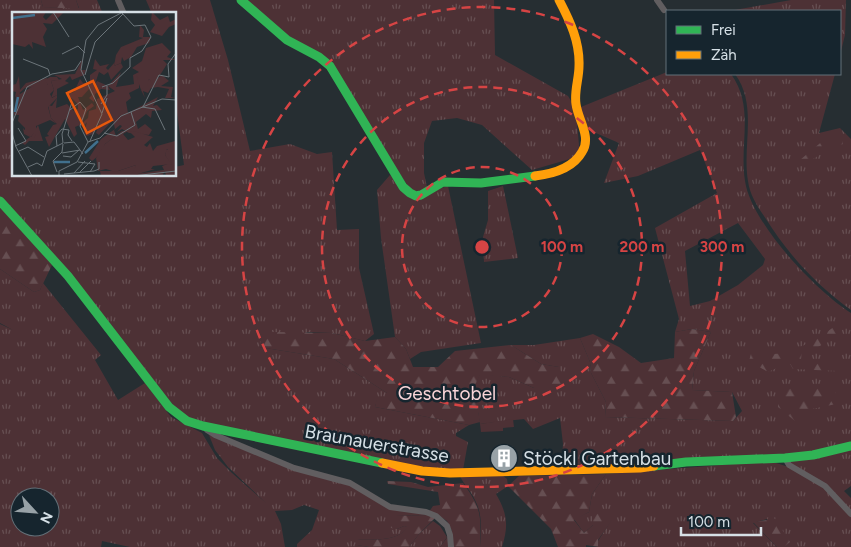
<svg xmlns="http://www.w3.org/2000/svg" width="851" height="547" font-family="Figtree,sans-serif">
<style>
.grass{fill:url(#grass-tufts);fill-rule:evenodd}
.forest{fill:url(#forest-firs)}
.garden{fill:#4d3135}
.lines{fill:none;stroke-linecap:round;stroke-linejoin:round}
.street{stroke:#615e60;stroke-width:6}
.fast{stroke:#30b455;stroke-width:9}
.slow{stroke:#ff9f0a;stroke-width:9}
.ring{fill:none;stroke:#d64444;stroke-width:2.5;stroke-dasharray:9 6}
.labels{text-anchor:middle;stroke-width:5;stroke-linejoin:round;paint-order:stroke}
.park-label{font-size:19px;fill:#f9d5d8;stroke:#16252e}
.street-label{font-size:19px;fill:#d6e0e6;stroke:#16252e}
.poi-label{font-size:19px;fill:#d6e0e6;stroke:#16252e;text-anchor:start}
.inset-river{fill:none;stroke:#41708d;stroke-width:2.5}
.inset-road{fill:none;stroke:#6c757a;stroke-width:1}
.view{fill:#e8590c;fill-opacity:0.15;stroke:#e8590c;stroke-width:2.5}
.inset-edge{fill:none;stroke:#d6e0e6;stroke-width:2.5}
.centre{fill:#d64444;stroke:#16252e;stroke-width:2.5}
.ring-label{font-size:15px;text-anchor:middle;font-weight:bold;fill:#d64444;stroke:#16252e;stroke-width:5;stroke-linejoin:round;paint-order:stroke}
</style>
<defs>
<pattern id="grass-tufts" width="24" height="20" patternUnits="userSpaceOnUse" patternTransform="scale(1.25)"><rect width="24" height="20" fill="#4d3135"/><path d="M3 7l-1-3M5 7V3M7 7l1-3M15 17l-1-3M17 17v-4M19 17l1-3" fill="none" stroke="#664f52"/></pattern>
<pattern id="forest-firs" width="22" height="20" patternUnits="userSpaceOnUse" patternTransform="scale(1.25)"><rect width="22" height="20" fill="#4d3135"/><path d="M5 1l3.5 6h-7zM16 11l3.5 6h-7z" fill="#664f52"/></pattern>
</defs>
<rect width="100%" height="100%" fill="#262e32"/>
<path class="grass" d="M 0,0 L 41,0 L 43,7 L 79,8 L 76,0 L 97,0 L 103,14 L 14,14 L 14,175 L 175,175 L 175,167 L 184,165 L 175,97 L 175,14 L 152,14 L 146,0 L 210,0 L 228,60 L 250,151 L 290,144 L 317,154 L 332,152 L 337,230 L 359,229 L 359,268 L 374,334 L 365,341 L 332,333 L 308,332 L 259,347 L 334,359 L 387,393 L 387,397 L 377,400 L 375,407 L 469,425 L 456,433 L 456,436 L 468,442 L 463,470 L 437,471 L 197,422 L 179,412 L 0,197 Z
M 241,0 L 494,0 L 495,55 L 568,96 L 576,109 L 667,72 L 667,74 L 731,74 C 755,107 739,144 745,181 C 751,223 816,291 851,313 L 851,443 L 805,454 L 561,470 L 563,444 L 560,418 L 533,429 L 524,419 L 480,424 L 474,387 L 480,374 L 509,377 L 534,388 L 559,367 L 541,364 L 511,345 L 534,345 L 580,338 L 590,362 L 591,373 L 606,402 L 605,417 L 733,421 L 742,411 L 732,392 L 692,390 L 694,371 L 711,332 L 692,329 L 675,332 L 679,319 L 655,228 L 717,193 L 700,150 L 638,176 L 604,183 L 619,143 L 582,127 L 576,112 L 580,156 L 532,170 L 482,125 L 457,118 L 432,121 L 424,143 L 424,173 L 428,192 L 448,186 L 481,343 L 421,352 L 410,359 L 406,349 L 395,337 L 381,238 L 377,190 L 390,175 L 413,194 L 332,69 ZM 738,223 L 765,259 L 763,265 L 738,285 L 710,301 L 690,306 L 685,251 Z
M 791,0 L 846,0 L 845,35 L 840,55 L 840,11 L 729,11 Z
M 735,74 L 835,74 L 819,133 L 840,128 L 851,139 L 851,310 C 816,285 788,254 766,219 C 758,207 750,196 748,181 C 742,146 758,105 735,74 Z
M 503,186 L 518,258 L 484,262 L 483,237 L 488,220 L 488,191 Z
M 0,269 L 34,292 L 40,290 L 43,283 L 101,355 L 95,360 L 118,400 L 145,383 L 171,417 L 202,433 L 217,458 L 232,473 L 266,503 L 228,467 L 215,450 L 209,435 L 284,466 L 347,483 L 384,506 L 427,515 L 396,516 L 397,529 L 404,526 L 408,527 C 398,542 373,539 357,540 L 357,545 L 369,547 L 297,547 L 297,544 L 312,530 L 319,510 L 304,505 L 292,510 L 275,511 L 281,524 L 285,547 L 130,547 L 102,541 L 101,547 L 0,547 L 0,324 L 13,330 L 0,323 ZM 20,497 L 50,497 L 50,527 L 20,527 Z
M 851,450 L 851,486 L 844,491 L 851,498 L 851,547 L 784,547 L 767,519 L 753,523 L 777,547 L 598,547 L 598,541 L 614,516 L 593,525 L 584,533 L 574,519 L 589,512 L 592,494 L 606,474 L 747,463 L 776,463 L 798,470 L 791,464 L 791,461 Z
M 502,475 L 507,479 L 508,486 L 496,494 C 507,513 509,525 502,547 L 480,547 C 481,531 483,515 475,500 C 471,491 464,485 460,476 Z
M 433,521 L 440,526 L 447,537 L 440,547 L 409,547 L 419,534 Z"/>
<path class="forest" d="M 41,0 L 76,0 L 79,9 L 43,7 Z
M 838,136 L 843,139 L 843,144 L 826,151 L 805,164 L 800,160 L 825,139 Z
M 0,204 L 52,265 L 40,290 L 34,292 L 0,269 Z
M 834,327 L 841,334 L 818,347 L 802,351 L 801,359 L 777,362 L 779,367 L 768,372 L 749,361 L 752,350 C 758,351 766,354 772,354 C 792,355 818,338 834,327 Z
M 692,329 L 711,332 L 694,371 L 692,390 L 732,392 L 736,417 L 733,421 L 605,417 L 606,402 L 591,373 L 590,362 L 580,338 L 593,334 L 619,347 L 641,363 L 674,358 L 675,332 Z
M 272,332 L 332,333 L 365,341 L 395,337 L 406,349 L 413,367 L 438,367 L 455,351 L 511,345 L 541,364 L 559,367 L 564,379 L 561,385 L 534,388 L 509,377 L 480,375 L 474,387 L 480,422 L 469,425 L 375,407 L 377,397 L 386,397 L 387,393 L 334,359 L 259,347 L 262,338 Z
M 843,361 L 839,366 L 838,371 L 793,369 L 790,364 Z
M 831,384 L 841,403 L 807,410 L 811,426 L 795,421 L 778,407 L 778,385 Z
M 606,474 L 592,494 L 589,512 L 574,520 L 584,533 L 593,525 L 594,511 L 615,516 L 598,540 L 598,547 L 586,545 L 586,547 L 558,547 L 551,529 L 508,486 L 519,476 Z
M 387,481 L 411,482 L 428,487 L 463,483 C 482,509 481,515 480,547 L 440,547 L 452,531 L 447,521 L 438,515 L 419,534 L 409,547 L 369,547 L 357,545 L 357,540 C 372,539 399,542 407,527 L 404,526 L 397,529 L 391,528 L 389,523 L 396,516 L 427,515 L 433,506 L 440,505 L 438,492 L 388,484 Z
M 771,514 L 778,523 L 790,542 L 784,547 L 777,547 L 753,522 L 767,520 Z"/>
<path class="garden" d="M 513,419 L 514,427 L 503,428 L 503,431 L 481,432 L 480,424 Z"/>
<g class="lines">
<path class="street" d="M 118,0 L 124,14
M 657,0 L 664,10
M 207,427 L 207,430 L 215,435 L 294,468 L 350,483 L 390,507 L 426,512 L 436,516 L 447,526 L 450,535 L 451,547
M 785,458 L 789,465 L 825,486 L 851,514"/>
<path class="fast" d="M 241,0 L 287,40 L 319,57 L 330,66 L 403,187 L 410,193 L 416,196 L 421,195 L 443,182 L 481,183 L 535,176
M 0,201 L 68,276 L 169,407 L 187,421 L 203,426 L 382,463
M 654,466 L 686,462 L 785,458 L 813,455 L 851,446"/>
<path class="slow" d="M 535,176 C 552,174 573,168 582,152 C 592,137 578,120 576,104 C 574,91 579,79 579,66 C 580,42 570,21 559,0
M 382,463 L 422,471 L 450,473 L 640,468 L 654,466"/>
</g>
<g class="ring">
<circle cx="482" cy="247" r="80"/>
<circle cx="482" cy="247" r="160"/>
<circle cx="482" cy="247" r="240"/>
</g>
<defs>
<g id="building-disc" transform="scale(1.4375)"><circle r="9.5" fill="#98a2a7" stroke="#16252e"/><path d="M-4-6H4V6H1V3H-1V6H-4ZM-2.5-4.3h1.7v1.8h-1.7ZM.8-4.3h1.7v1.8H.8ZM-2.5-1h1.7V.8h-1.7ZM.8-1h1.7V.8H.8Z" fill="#fff"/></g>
</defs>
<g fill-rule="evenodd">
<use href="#building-disc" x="504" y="458"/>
</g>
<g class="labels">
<g class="park-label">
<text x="447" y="400">Geschtobel</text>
</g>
<g class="street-label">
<text transform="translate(377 443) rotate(10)" y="7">Braunauerstrasse</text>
</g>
<g class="poi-label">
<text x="523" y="465">Stöckl Gartenbau</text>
</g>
</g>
<g transform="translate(12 12)">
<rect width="164" height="164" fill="#262e32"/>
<path d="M 71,46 L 69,58 L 74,58 L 72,63 L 60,68 L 58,64 L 53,69 L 57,71 L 45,77 L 45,83 L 39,86 L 42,78 L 39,69 L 50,67 L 42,63 L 63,62 ZM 83,47 L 88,54 L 97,52 L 94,56 L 96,58 L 103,50 L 102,54 L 109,51 L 111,55 L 99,68 L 96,60 L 92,63 L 87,60 L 83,72 L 85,69 L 96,74 L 109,60 L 104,75 L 117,73 L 122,72 L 121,63 L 127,60 L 127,76 L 117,81 L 119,86 L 114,90 L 116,101 L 146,85 L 141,94 L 145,93 L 150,98 L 140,99 L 139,106 L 134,102 L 124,110 L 126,117 L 133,112 L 140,118 L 137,123 L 117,121 L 110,117 L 105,120 L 110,114 L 108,113 L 102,118 L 104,124 L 93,132 L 91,140 L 80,149 L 77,146 L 89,127 L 103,117 L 101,108 L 87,123 L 84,121 L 89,105 L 81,122 L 75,124 L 72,121 L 75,110 L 71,115 L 68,113 L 63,115 L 65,122 L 62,125 L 53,107 L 37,135 L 33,125 L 37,124 L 35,122 L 41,113 L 45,112 L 39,106 L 36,93 L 40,94 L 45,86 L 44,96 L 55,92 L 62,99 L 66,97 L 66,92 L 55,82 L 62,80 L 68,67 L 71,71 L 78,71 L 78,63 L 85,58 L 81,57 ZM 96,74 L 103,79 L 85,87 L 84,97 L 77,99 L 76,106 L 69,112 L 75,99 L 82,94 L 80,91 L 71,98 L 66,85 L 70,85 L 77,77 L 80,83 L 77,86 L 82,90 L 83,82 L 89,77 L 98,78 ZM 150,63 L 157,69 L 149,74 L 161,75 L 159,85 L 163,86 L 153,86 L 157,77 L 146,75 L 139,76 L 136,81 L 131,79 L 133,86 L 129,78 L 137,67 L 140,70 ZM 7,64 L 8,78 L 14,71 L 35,66 L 36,74 L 13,76 L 3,85 L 4,80 L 0,79 L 0,73 L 4,72 ZM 26,113 L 31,129 L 17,129 L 13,133 L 10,131 L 18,125 L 12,122 L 11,116 L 19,125 ZM 154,138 L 164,138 L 164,163 L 154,164 L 153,159 L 150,164 L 89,164 L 88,159 L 106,159 L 124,153 L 123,162 L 152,158 L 150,154 L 158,151 L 153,143 Z" fill="#4d3135" fill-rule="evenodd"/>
<path d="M 0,0 L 34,0 L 31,5 L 34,8 L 42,0 L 52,0 L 40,12 L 31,11 L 35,17 L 31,25 L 34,35 L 20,30 L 21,37 L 17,32 L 13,35 L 0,32 ZM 140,0 L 148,8 L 156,4 L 158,10 L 164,7 L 164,12 L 157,15 L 150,24 L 138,20 L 143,13 L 139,8 ZM 128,13 L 132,18 L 131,25 L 139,25 L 137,31 L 125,35 L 119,45 L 112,49 L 110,45 L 109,51 L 102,54 L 104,43 L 109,35 L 131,26 L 127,25 ZM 150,31 L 159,40 L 155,45 L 164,48 L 151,48 L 155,52 L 150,60 L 141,73 L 137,67 L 135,74 L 129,78 L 124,63 L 127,67 L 127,60 L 120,56 L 130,49 L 134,36 ZM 38,65 L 45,65 L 47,68 L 39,69 L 42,78 L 38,82 L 40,86 L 45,83 L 45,86 L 36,95 L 39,106 L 45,112 L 38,108 L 24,114 L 24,122 L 22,126 L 22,121 L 19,125 L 13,121 L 13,116 L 6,109 L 7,103 L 2,103 L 4,84 L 7,79 L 8,82 L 23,73 L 36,73 L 33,68 ZM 110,119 L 116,119 L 111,122 L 116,128 L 123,125 L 118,120 L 122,119 L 141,125 L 132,133 L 135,135 L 138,131 L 141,139 L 145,134 L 163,129 L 164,138 L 157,140 L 155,137 L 153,143 L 160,152 L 141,154 L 139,157 L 143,157 L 119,164 L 124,153 L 103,160 L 94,157 L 86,159 L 84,146 L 93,132 Z" fill="#4d3135"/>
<path class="inset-river" d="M 0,6 L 23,3M 3,100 L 6,85M 73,141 L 86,129M 42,150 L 58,150"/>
<path class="inset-road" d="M 41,0 L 57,25M 50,42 L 66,34 L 73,41M 11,47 L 36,57 L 38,63M 73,63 L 83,30 L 111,2M 90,75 L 101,71 L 118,55 L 118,46 L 130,39 L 139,25 L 133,13 L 122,14 L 110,1M 89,92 L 95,83 L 95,74M 130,95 L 143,97 L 153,118M 131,95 L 147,63 L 157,65 L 156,52 L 164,41M 58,98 L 68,90 L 74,97 L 68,114 L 76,130M 90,101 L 95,86M 0,111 L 15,75 L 40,62 L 63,58 L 69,49M 50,117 L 57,118 L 56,123 L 60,129M 0,121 L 4,135 L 20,164M 92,121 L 105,124 L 123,113 L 119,100M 78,129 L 90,102 L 69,58 L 74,28 L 86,13 L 111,0M 51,131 L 50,122 L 60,90M 52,131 L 62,130 L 71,142M 3,134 L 14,129 L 6,116M 45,134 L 44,124 L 50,117M 7,139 L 16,135 L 32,145M 50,141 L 68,138M 51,144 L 59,145 L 67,138M 66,150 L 83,152 L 78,160M 30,154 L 35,139 L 51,131M 16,155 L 25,151 L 30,154M 45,160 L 41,149 L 50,140 L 51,132M 62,161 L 73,149M 67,161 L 79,149M 52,162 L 82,159 L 87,157 L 87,150M 47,164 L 47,159 L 65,150 L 76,130 L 88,126 L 109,104 L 150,87 L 164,88M 121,164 L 164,159"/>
<path class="view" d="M 81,69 L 100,108 L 75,121 L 55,81 Z"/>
<rect width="164" height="164" class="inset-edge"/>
</g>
<circle cx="482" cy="247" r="8" class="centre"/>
<g class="ring-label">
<text x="562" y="252">100 m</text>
<text x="642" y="252">200 m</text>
<text x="722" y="252">300 m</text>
</g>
<rect x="666" y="10" width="175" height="65" fill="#16252e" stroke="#637078"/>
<rect x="676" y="26" width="25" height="8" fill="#30b455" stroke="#637078"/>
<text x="711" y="35" font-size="15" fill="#d6e0e6">Frei</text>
<rect x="676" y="51" width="25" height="8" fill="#ff9f0a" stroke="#637078"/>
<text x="711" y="60" font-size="15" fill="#d6e0e6">Zäh</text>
<g transform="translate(35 512) rotate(116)"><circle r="24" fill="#16252e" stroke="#637078"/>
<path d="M0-4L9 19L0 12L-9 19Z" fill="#98a2a7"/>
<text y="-8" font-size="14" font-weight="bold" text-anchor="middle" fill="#d6e0e6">N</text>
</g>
<path d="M681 527v8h80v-8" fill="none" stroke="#d6e0e6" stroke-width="2.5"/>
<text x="688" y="527" font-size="15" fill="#d6e0e6" stroke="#16252e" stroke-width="4" paint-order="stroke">100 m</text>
</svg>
